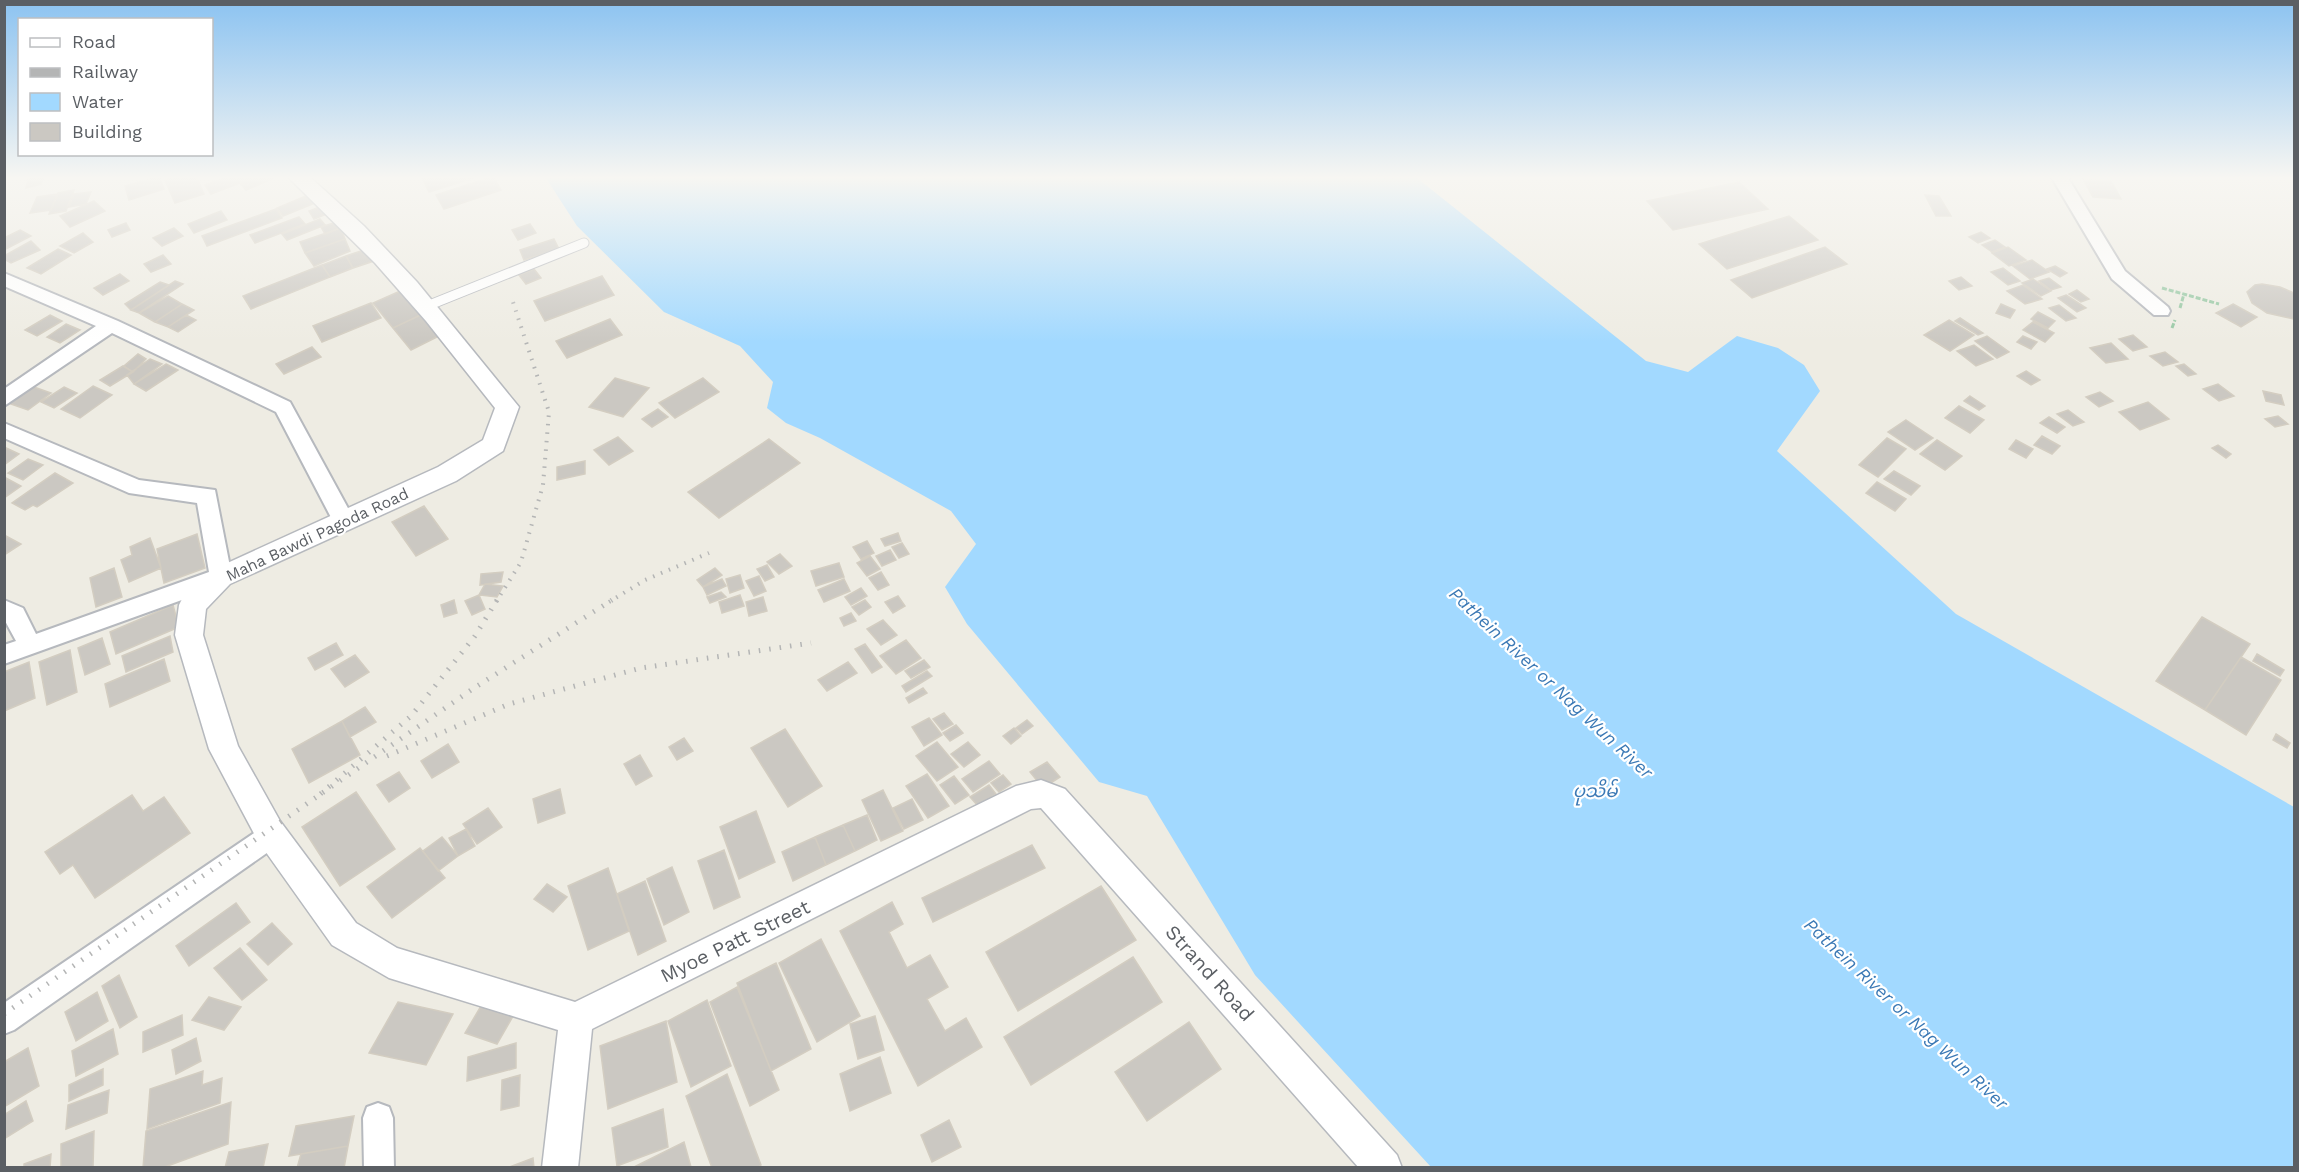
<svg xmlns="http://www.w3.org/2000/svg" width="2299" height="1172" font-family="'Work Sans','Noto Sans Myanmar',sans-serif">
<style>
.water{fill:#a2d9ff}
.building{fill:#cbc8c2;stroke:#d3cdc1;stroke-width:1.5}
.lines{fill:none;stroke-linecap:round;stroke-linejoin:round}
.service-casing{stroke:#b6b9be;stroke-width:11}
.minor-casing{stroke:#b6b9be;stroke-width:4}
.tertiary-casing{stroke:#b6b9be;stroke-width:3}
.path{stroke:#97c8a4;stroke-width:3;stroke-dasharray:5 2;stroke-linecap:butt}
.service{stroke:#fff;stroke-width:9}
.minor{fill:#fff;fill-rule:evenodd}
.tertiary{fill:#fff;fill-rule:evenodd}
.rail-far1{stroke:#b4b5b5;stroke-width:4;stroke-dasharray:1.5 7;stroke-linecap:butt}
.rail{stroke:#b4b5b5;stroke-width:5;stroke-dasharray:1.5 9;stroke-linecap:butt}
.labels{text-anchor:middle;stroke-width:4.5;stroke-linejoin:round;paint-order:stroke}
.street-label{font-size:16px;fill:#5b5f64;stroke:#fff}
.water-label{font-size:18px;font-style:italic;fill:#3b79b5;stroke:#fff}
.near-street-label{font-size:20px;fill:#5b5f64;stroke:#fff}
</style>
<rect width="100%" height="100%" fill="#eeece3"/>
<path class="water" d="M 546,178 L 1417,178 L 1646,361 L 1688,372 L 1737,336 L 1778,348 L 1804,365 L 1820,391 L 1777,451 L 1956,614 L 2294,807 L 2294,1167 L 1431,1167 L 1255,975 L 1147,796 L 1099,782 L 967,624 L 945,587 L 976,544 L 951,511 L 820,438 L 786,423 L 767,408 L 773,382 L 740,346 L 664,312 L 577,226 Z"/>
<path class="building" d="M 28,178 L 44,178 L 41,184 L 26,188 Z
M 153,178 L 160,178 L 164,189 L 129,200 L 125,186 Z
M 172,178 L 197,178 L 204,194 L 175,203 L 165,180 Z
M 223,178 L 253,178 L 211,194 L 205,185 Z
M 254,178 L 274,178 L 246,190 L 240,183 Z
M 422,178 L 473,178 L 429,192 Z
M 488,178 L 494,178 L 501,190 L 444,209 L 436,195 Z
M 2083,179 L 2111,181 L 2121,199 L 2093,197 Z
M 1739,182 L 1768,209 L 1673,230 L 1647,201 Z
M 74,190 L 66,211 L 49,214 L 58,193 Z
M 91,192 L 86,204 L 69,207 L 74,194 Z
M 313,193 L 320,201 L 283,216 L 277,208 Z
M 58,194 L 51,210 L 30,213 L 37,197 Z
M 1925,195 L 1939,196 L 1951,216 L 1936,216 Z
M 94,201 L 105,211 L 70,227 L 60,216 Z
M 322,206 L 327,214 L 314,219 L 309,211 Z
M 276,209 L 282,218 L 207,246 L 202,236 Z
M 221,211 L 227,220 L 194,233 L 188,224 Z
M 1789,216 L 1818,240 L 1727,269 L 1699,244 Z
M 299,217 L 305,224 L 255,243 L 250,235 Z
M 320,219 L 325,225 L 287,240 L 282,234 Z
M 337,222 L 341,228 L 325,234 L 321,227 Z
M 126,223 L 130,230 L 112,237 L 108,230 Z
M 530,224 L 536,233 L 518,240 L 512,230 Z
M 174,228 L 183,236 L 162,246 L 153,238 Z
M 341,228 L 345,239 L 305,253 L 300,242 Z
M 20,230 L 31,236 L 4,250 L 4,238 Z
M 1981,232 L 1990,238 L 1978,243 L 1969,237 Z
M 83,233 L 93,242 L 74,253 L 60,246 Z
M 345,239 L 350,251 L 314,266 L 305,253 Z
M 554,239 L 559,249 L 524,260 L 520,250 Z
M 1995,240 L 2005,247 L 1992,252 L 1982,245 Z
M 31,241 L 40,250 L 11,263 L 4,259 L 4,256 Z
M 1825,247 L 1847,264 L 1752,298 L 1731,280 Z
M 2008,247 L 2026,260 L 2009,266 L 1992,253 Z
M 370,248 L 377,260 L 353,268 L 346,256 Z
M 58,249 L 71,255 L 41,274 L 27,268 Z
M 163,255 L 171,264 L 151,272 L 144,264 Z
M 346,256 L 353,268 L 330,277 L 322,265 Z
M 2032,260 L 2049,272 L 2030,279 L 2013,266 Z
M 322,265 L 330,277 L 251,309 L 243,296 Z
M 2055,266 L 2067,273 L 2060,277 L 2047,269 Z
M 2003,268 L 2020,281 L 2008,285 L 1991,272 Z
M 534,269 L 541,278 L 526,284 L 519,275 Z
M 120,274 L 129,281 L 103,295 L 94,288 Z
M 602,276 L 614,295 L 545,321 L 534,301 Z
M 1961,277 L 1972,286 L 1959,290 L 1949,281 Z
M 2049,278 L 2061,287 L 2051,290 L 2039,281 Z
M 2033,279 L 2051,291 L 2041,296 L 2022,283 Z
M 175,281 L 183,284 L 139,313 L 131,310 Z
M 160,282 L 169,285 L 131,310 L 125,304 Z
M 2262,284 L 2280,287 L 2294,293 L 2294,319 L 2267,313 L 2252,303 L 2247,292 L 2255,285 Z
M 2023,285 L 2042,299 L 2025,304 L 2007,291 Z
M 407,288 L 427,312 L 393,328 L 373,303 Z
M 2077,290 L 2089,299 L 2081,302 L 2069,294 Z
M 2066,295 L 2086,308 L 2077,312 L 2058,298 Z
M 168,296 L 182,304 L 155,322 L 139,313 Z
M 371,303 L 381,318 L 322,342 L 313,326 Z
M 182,304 L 194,310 L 168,327 L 155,322 Z
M 2001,304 L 2015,310 L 2010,318 L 1996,313 Z
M 2233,304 L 2257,317 L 2241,327 L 2216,313 Z
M 2059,305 L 2076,318 L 2066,321 L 2049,308 Z
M 427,312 L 445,333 L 411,350 L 393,328 Z
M 2038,312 L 2055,321 L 2048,328 L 2031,319 Z
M 50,315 L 62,321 L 37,336 L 25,330 Z
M 186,315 L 196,320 L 178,332 L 168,327 Z
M 1960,318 L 1983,333 L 1978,335 L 1955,321 Z
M 610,319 L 622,335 L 567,358 L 556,341 Z
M 1949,320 L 1974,335 L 1950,351 L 1924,335 Z
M 2033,322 L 2054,333 L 2045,342 L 2023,330 Z
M 66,324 L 80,330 L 60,343 L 47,337 Z
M 2133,335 L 2147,347 L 2133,351 L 2119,339 Z
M 1987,336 L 2009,352 L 1997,358 L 1975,341 Z
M 2023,336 L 2037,342 L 2031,349 L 2017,342 Z
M 2111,343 L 2128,359 L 2106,363 L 2090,348 Z
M 1974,345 L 1993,359 L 1976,366 L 1957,351 Z
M 312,347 L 321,357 L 284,374 L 276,364 Z
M 2165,352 L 2178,362 L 2163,366 L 2150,356 Z
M 138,354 L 146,359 L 133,372 L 124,366 Z
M 150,359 L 162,364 L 134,384 L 127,375 Z
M 166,364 L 178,370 L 146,391 L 134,384 Z
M 2184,364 L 2196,374 L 2188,376 L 2176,366 Z
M 123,366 L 133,372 L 110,386 L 100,380 Z
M 2026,371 L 2040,380 L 2031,385 L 2017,376 Z
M 615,378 L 649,388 L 623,417 L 589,407 Z
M 703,378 L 719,392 L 675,418 L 659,403 Z
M 2218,384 L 2234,396 L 2219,401 L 2203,389 Z
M 31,386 L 51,393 L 28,410 L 8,403 Z
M 93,386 L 112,395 L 80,418 L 61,409 Z
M 64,387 L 77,393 L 54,408 L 41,402 Z
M 2263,391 L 2281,395 L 2284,405 L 2266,401 Z
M 2100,392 L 2113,401 L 2099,407 L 2086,397 Z
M 1970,396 L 1985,406 L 1979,410 L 1964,401 Z
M 2148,402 L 2169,419 L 2140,430 L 2119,412 Z
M 1959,406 L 1984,420 L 1970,433 L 1945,418 Z
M 658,409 L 668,417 L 652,427 L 642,419 Z
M 2068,410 L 2084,422 L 2073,426 L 2057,414 Z
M 2278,416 L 2288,424 L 2275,427 L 2265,419 Z
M 2049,417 L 2065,427 L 2057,433 L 2040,423 Z
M 1906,420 L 1933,438 L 1915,450 L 1888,432 Z
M 2042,436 L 2060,446 L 2052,454 L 2034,445 Z
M 618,437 L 633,451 L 609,465 L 594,450 Z
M 1887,438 L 1906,449 L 1878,477 L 1859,465 Z
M 769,439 L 800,463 L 719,518 L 688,492 Z
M 1937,440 L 1962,456 L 1945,470 L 1920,454 Z
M 2016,440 L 2033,449 L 2026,458 L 2009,449 Z
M 2218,445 L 2231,454 L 2226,458 L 2212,448 Z
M 4,447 L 19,454 L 4,465 Z
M 28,459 L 43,465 L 23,480 L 8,473 Z
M 585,461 L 585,474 L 557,480 L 557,467 Z
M 1894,471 L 1920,486 L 1911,495 L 1884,479 Z
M 55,473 L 73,483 L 37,507 L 33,505 L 25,510 L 12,503 Z
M 4,477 L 21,486 L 4,498 Z
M 1877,482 L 1906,499 L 1895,511 L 1866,493 Z
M 424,506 L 448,539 L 416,556 L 392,522 Z
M 898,533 L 901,541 L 885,546 L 881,539 Z
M 197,534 L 205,568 L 164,583 L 157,549 Z
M 4,535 L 21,544 L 4,555 Z
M 150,538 L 161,568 L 129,582 L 121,560 L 132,555 L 130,547 Z
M 867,541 L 874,553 L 861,559 L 853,547 Z
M 902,543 L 909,554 L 899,558 L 892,547 Z
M 890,550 L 896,560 L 882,566 L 876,556 Z
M 780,554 L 792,566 L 779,574 L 767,562 Z
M 870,556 L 880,569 L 867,576 L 857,563 Z
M 839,563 L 844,577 L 816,586 L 811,571 Z
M 767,565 L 774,577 L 765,581 L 757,569 Z
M 114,568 L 122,597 L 96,607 L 90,578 Z
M 715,568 L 722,575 L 703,587 L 697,580 Z
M 503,572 L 501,582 L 480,585 L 481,574 Z
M 881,572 L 889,585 L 878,590 L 869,578 Z
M 740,575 L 744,588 L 730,593 L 726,579 Z
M 759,576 L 766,591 L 754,596 L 746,581 Z
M 722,579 L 726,586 L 707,595 L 703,587 Z
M 844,579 L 850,591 L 824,602 L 818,590 Z
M 485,584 L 503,586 L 497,597 L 479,595 Z
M 861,588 L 867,596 L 851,605 L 845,597 Z
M 721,592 L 726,597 L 710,603 L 707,597 Z
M 479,595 L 485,609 L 472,615 L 465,601 Z
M 740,595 L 744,606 L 722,613 L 719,602 Z
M 898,596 L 905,606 L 893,613 L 885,602 Z
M 763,597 L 767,611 L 749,616 L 746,602 Z
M 454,600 L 457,613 L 444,617 L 441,605 Z
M 865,600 L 871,607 L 859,615 L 852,607 Z
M 173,605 L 179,627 L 116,654 L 110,632 Z
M 851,613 L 856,621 L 844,626 L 840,618 Z
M 2202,617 L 2250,644 L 2205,710 L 2156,681 Z
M 883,620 L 897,635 L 881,645 L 867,629 Z
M 170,636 L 173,652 L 126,672 L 122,656 Z
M 102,638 L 110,664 L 85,675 L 78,648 Z
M 906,640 L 921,658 L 896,674 L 880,656 Z
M 336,643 L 343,655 L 315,670 L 308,658 Z
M 865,644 L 882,667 L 872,673 L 855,649 Z
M 70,650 L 77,692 L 47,705 L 39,662 Z
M 2257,654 L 2284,670 L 2280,676 L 2253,661 Z
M 355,655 L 369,672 L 345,687 L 331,669 Z
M 2241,657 L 2281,680 L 2246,735 L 2205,710 Z
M 164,659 L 170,681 L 110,707 L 105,684 Z
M 924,660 L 930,667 L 911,678 L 905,671 Z
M 29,662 L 35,698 L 4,711 L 4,672 Z
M 848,662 L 857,673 L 827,691 L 818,680 Z
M 927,671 L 932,676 L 906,692 L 902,686 Z
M 923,688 L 927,693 L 909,703 L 906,698 Z
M 365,707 L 376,722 L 350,737 L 342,721 Z
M 944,713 L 953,724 L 942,730 L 933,719 Z
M 929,718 L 942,735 L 924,746 L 912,727 Z
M 1027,720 L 1033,726 L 1022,734 L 1016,728 Z
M 342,721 L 360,755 L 309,783 L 292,749 Z
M 956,725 L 963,733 L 950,741 L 943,733 Z
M 1014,728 L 1021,736 L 1011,744 L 1003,736 Z
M 785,729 L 822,786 L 788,807 L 751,748 Z
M 2276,734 L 2290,743 L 2287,748 L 2273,740 Z
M 684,738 L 693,751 L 677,760 L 669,747 Z
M 937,742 L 958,767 L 937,781 L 916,756 Z
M 968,742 L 980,755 L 964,767 L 951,754 Z
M 448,744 L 459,762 L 432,778 L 421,761 Z
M 640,755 L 652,776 L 636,785 L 624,764 Z
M 989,761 L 1000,774 L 973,792 L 962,779 Z
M 1047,762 L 1060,777 L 1043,788 L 1030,772 Z
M 399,772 L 410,788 L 389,802 L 377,785 Z
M 927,774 L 949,806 L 928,818 L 906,786 Z
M 1003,775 L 1011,784 L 999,792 L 991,783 Z
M 954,776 L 969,795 L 955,804 L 940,785 Z
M 989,785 L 996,794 L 978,806 L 970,797 Z
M 560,789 L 565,813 L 538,823 L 533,799 Z
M 883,790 L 903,831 L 881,841 L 862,800 Z
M 356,792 L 395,849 L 340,886 L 302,827 Z
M 132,795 L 143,811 L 164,797 L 190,833 L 95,898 L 73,865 L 60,874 L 45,852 Z
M 912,799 L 923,820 L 904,829 L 893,808 Z
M 488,808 L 502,827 L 477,844 L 463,824 Z
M 756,811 L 775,862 L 739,879 L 720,827 Z
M 867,815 L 877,840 L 855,851 L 843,825 Z
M 843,825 L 855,851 L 826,865 L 815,837 Z
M 466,829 L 475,846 L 458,856 L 449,838 Z
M 442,837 L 458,856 L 438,871 L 423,851 Z
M 815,837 L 826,865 L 793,881 L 782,852 Z
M 1032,845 L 1045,868 L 933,922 L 922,898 Z
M 420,848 L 445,878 L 392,918 L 367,887 Z
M 724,850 L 740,897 L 714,909 L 698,861 Z
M 672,867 L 689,912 L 664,925 L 647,879 Z
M 608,868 L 629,931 L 588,950 L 568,886 Z
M 645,881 L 666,941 L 638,955 L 617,894 Z
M 547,884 L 567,897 L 553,912 L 534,899 Z
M 1101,886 L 1136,940 L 1018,1011 L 986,952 Z
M 892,902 L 903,924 L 889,932 L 907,968 L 930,955 L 948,987 L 927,999 L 945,1031 L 966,1018 L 982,1047 L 918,1086 L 840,931 Z
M 236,903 L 250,922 L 189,966 L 176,946 Z
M 272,923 L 292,944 L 268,965 L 247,944 Z
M 821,939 L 860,1016 L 817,1042 L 779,963 Z
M 240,948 L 267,980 L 242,1000 L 214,968 Z
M 1133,957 L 1162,1002 L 1031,1085 L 1004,1037 Z
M 776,963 L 811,1049 L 771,1071 L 737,983 Z
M 119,975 L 137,1017 L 120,1028 L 102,986 Z
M 737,987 L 779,1090 L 750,1106 L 710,1002 Z
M 97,992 L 108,1021 L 76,1041 L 65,1012 Z
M 209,997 L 241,1007 L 224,1030 L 192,1020 Z
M 707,1000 L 731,1066 L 691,1087 L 668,1021 Z
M 484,1001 L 516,1011 L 497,1044 L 465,1033 Z
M 398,1002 L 453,1014 L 426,1065 L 369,1053 Z
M 182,1015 L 183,1035 L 143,1052 L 143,1032 Z
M 875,1016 L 884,1050 L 858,1059 L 850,1024 Z
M 666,1021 L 677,1082 L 608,1109 L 600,1046 Z
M 1189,1022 L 1221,1069 L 1147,1121 L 1115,1072 Z
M 113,1029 L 118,1054 L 76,1076 L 72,1051 Z
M 196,1038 L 201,1061 L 176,1074 L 172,1050 Z
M 516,1043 L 516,1068 L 467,1081 L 468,1057 Z
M 28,1048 L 39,1086 L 4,1107 L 4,1062 Z
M 880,1057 L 891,1093 L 850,1111 L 840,1074 Z
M 103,1069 L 103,1085 L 69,1101 L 69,1085 Z
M 203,1071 L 202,1085 L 222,1078 L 220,1103 L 147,1129 L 150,1089 Z
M 727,1074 L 761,1165 L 757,1168 L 712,1168 L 686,1096 Z
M 520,1075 L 519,1106 L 501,1110 L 502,1080 Z
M 109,1090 L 107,1113 L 66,1129 L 68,1105 Z
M 26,1101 L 33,1121 L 4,1139 L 4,1115 Z
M 231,1102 L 228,1144 L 162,1168 L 143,1168 L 146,1131 Z
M 663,1109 L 668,1147 L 617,1166 L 612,1128 Z
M 354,1116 L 348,1146 L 289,1156 L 296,1126 Z
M 949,1120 L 961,1147 L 932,1162 L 921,1135 Z
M 94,1131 L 93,1168 L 61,1168 L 61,1144 Z
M 684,1142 L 691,1167 L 634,1168 L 634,1167 Z
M 268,1144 L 263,1168 L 225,1168 L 229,1152 Z
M 348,1146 L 344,1168 L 297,1168 L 301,1154 Z
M 51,1154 L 50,1168 L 24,1168 L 24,1164 Z
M 533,1158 L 534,1168 L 507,1168 Z"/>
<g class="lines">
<g class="service-casing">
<path id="service" d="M 427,306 L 584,243"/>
</g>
<g class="minor-casing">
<path id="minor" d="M 2052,178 L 2068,178 L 2125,271 L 2168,307 L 2170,311 L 2168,315 L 2154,315 L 2112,279 Z
M 4,273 L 118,321 L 290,402 L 355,521 L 352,527 L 344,529 L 336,527 L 276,412 L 112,333 L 4,406 L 4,389 L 96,326 L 4,286 Z
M 4,423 L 139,480 L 215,490 L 232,577 L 229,583 L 4,664 L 4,645 L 16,641 L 4,619 L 4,600 L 23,608 L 36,634 L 209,572 L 197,503 L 129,493 L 4,438 Z
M 272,823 L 281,827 L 285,835 L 281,843 L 14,1030 L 4,1034 L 4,1003 L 263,827 Z
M 378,1103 L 389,1107 L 393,1118 L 394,1168 L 364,1168 L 363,1118 L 367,1107 Z"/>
</g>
<g class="tertiary-casing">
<path id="tertiary" d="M 289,178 L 311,178 L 364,226 L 417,282 L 519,407 L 503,451 L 456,481 L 230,584 L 206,609 L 203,635 L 238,746 L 280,821 L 356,923 L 397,948 L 575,1002 L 1016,786 L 1041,780 L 1065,789 L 1397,1155 L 1402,1168 L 1359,1168 L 1041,808 L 1031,809 L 592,1029 L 578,1168 L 542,1168 L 558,1030 L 389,978 L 332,945 L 258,841 L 209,749 L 175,635 L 179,605 L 183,597 L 212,570 L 438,467 L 483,440 L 495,408 L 426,321 L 375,263 Z"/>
</g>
<path class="path" d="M 2162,288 L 2219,304
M 2180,308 L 2184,294
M 2172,328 L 2175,320"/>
<use href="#service" class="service"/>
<use href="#minor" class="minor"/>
<use href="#tertiary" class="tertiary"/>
<path class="rail-far1" d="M 496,602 L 521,562 L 543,485 L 549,412 L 511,296
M 609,602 L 645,580 L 709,553"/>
<path class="rail" d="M 497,600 L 475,636 L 411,716 L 318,796 L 474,688 L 612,600
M 387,756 L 509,704 L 641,668 L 811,643
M 4,1014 L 318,796"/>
</g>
<linearGradient id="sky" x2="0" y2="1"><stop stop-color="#8cc3f1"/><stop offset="0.52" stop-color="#f7f6f2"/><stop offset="1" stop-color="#f7f6f2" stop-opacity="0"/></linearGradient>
<rect width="2299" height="342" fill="url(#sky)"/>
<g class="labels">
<g class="street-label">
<text transform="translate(317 534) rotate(-25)" y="6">Maha Bawdi Pagoda Road</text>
</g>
<g class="water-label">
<text transform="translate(1551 683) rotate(43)" y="6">Pathein River or Nag Wun River</text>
<text x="1595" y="797">ပုသိမ်</text>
<text transform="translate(1906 1014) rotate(43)" y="6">Pathein River or Nag Wun River</text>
</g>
<g class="near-street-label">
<text transform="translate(735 941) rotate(-26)" y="7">Myoe Patt Street</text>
<text transform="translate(1210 973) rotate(48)" y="7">Strand Road</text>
</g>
</g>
<rect width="2299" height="1172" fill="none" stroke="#5b5f64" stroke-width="12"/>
<rect x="18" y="18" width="195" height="138" fill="#ffffff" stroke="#bdbfc1" stroke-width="1.5"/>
<rect x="30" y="38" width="30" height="9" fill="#ffffff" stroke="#bdbfc1" stroke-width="1.5"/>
<text x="72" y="48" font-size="18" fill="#5b5f64">Road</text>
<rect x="30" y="68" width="30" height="9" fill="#b4b5b5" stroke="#bdbfc1" stroke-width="1.5"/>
<text x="72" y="78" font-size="18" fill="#5b5f64">Railway</text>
<rect x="30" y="93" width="30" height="18" fill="#a2d9ff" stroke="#bdbfc1" stroke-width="1.5"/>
<text x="72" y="108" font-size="18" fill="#5b5f64">Water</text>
<rect x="30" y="123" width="30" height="18" fill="#cbc8c2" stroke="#bdbfc1" stroke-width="1.5"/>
<text x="72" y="138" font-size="18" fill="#5b5f64">Building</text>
</svg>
